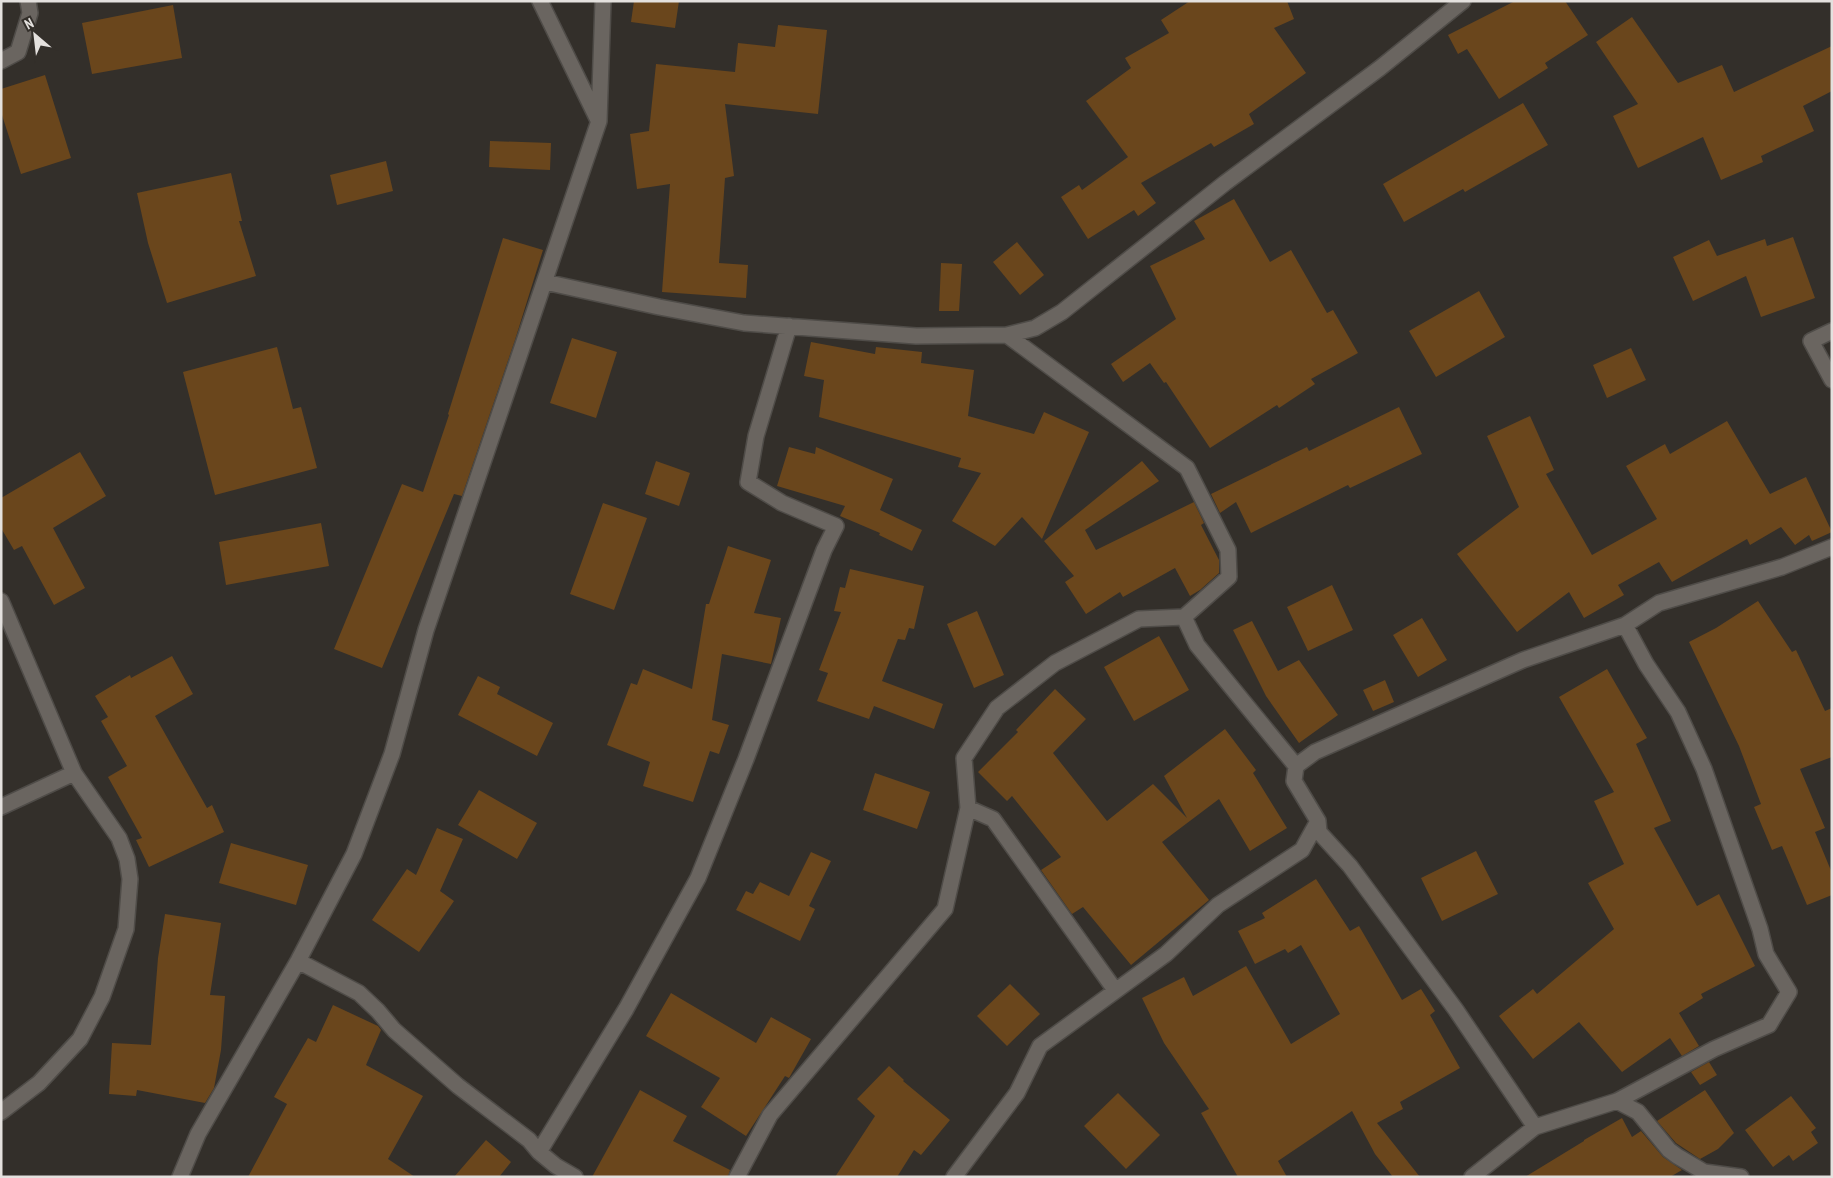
<svg xmlns="http://www.w3.org/2000/svg" width="1833" height="1178" font-family="'PT Sans Narrow',sans-serif">
<style>
.building{fill:#6a461c}
.lines{fill:none;stroke-linecap:round;stroke-linejoin:round}
.minor-casing{stroke:#4f4c48;stroke-width:18}
.minor{stroke:#6a6560;stroke-width:15}
</style>
<rect width="100%" height="100%" fill="#332f2a"/>
<path class="building" d="M 634,1 L 679,1 L 675,28 L 631,22 Z
M 1190,1 L 1287,1 L 1294,19 L 1274,28 L 1306,73 L 1249,114 L 1254,124 L 1214,147 L 1211,143 L 1141,183 L 1156,203 L 1138,216 L 1134,210 L 1088,239 L 1061,197 L 1079,185 L 1082,190 L 1128,157 L 1086,101 L 1131,68 L 1125,58 L 1169,33 L 1161,20 Z
M 1515,1 L 1565,1 L 1588,35 L 1545,63 L 1548,68 L 1499,99 L 1467,49 L 1458,54 L 1448,35 Z
M 173,5 L 182,58 L 92,74 L 82,23 Z
M 1632,17 L 1678,83 L 1722,65 L 1734,92 L 1832,46 L 1832,91 L 1803,106 L 1814,131 L 1761,156 L 1763,162 L 1721,180 L 1703,137 L 1638,168 L 1613,116 L 1638,104 L 1596,42 Z
M 778,25 L 827,30 L 818,114 L 725,104 L 734,176 L 725,178 L 719,263 L 748,265 L 746,298 L 662,292 L 670,184 L 637,189 L 630,134 L 649,131 L 656,64 L 735,72 L 738,43 L 775,47 Z
M 45,75 L 71,158 L 21,174 L 1,112 L 1,89 Z
M 1523,103 L 1548,145 L 1465,192 L 1463,189 L 1404,222 L 1383,184 Z
M 490,141 L 551,143 L 550,170 L 489,167 Z
M 386,161 L 393,191 L 337,205 L 330,175 Z
M 231,173 L 242,221 L 239,221 L 256,276 L 167,303 L 148,243 L 137,193 Z
M 1234,199 L 1270,262 L 1291,250 L 1327,313 L 1333,310 L 1358,353 L 1311,379 L 1315,384 L 1279,408 L 1277,405 L 1210,448 L 1166,382 L 1164,383 L 1150,363 L 1123,382 L 1111,364 L 1176,319 L 1150,266 L 1205,239 L 1194,221 Z
M 1793,237 L 1815,298 L 1761,317 L 1746,276 L 1693,301 L 1673,257 L 1709,240 L 1717,256 L 1765,239 L 1767,246 Z
M 503,238 L 543,250 L 515,340 L 462,496 L 454,494 L 382,668 L 334,649 L 402,484 L 423,492 L 449,415 L 448,414 Z
M 1017,242 L 1044,275 L 1020,295 L 993,262 Z
M 941,263 L 962,264 L 959,311 L 939,311 Z
M 1479,291 L 1505,337 L 1436,377 L 1409,331 Z
M 572,338 L 617,352 L 596,418 L 550,403 Z
M 811,342 L 875,354 L 876,347 L 922,352 L 921,363 L 974,370 L 968,416 L 1034,434 L 1044,412 L 1089,432 L 1042,539 L 1022,517 L 995,546 L 952,521 L 981,473 L 958,467 L 961,458 L 819,417 L 824,380 L 804,376 Z
M 277,347 L 293,409 L 301,407 L 317,468 L 215,495 L 183,372 Z
M 1631,348 L 1646,380 L 1607,398 L 1593,365 Z
M 1399,407 L 1422,454 L 1350,488 L 1348,485 L 1251,533 L 1236,502 L 1220,513 L 1211,494 L 1307,447 L 1309,451 Z
M 1530,416 L 1554,470 L 1546,474 L 1592,555 L 1657,519 L 1626,466 L 1665,444 L 1670,454 L 1727,421 L 1770,494 L 1806,477 L 1832,532 L 1812,541 L 1809,535 L 1795,545 L 1781,527 L 1750,545 L 1747,539 L 1672,582 L 1659,562 L 1618,585 L 1624,595 L 1584,618 L 1569,592 L 1517,632 L 1457,554 L 1519,507 L 1487,436 Z
M 789,447 L 815,454 L 816,447 L 893,479 L 880,510 L 922,530 L 912,551 L 879,535 L 880,533 L 840,516 L 845,506 L 777,486 Z
M 80,452 L 106,496 L 53,528 L 85,588 L 54,605 L 22,546 L 14,550 L 1,528 L 1,498 Z
M 656,461 L 690,473 L 679,506 L 645,494 Z
M 1142,461 L 1159,481 L 1085,530 L 1096,550 L 1194,502 L 1204,523 L 1201,525 L 1219,560 L 1219,573 L 1200,590 L 1190,596 L 1175,568 L 1123,597 L 1120,592 L 1086,614 L 1065,582 L 1074,576 L 1044,541 Z
M 603,503 L 647,518 L 614,610 L 570,594 Z
M 321,523 L 329,566 L 226,585 L 219,542 Z
M 728,546 L 771,560 L 754,613 L 781,618 L 771,664 L 722,654 L 712,720 L 729,725 L 719,754 L 710,751 L 693,802 L 643,786 L 650,762 L 607,745 L 631,683 L 637,685 L 643,669 L 692,689 L 706,604 L 709,604 Z
M 850,569 L 924,586 L 914,629 L 909,628 L 905,640 L 898,639 L 882,681 L 943,704 L 934,729 L 874,706 L 869,719 L 817,701 L 828,673 L 819,670 L 841,612 L 834,611 L 840,587 L 845,588 Z
M 1332,585 L 1353,630 L 1308,651 L 1287,607 Z
M 1758,601 L 1792,652 L 1796,650 L 1825,711 L 1832,708 L 1832,757 L 1800,769 L 1825,828 L 1815,832 L 1832,873 L 1832,895 L 1807,905 L 1782,846 L 1772,850 L 1754,807 L 1761,804 L 1739,746 L 1689,642 L 1716,628 Z
M 977,611 L 1004,675 L 974,688 L 947,624 Z
M 1422,618 L 1447,660 L 1418,677 L 1393,635 Z
M 1252,621 L 1278,671 L 1299,660 L 1338,715 L 1299,743 L 1266,696 L 1233,630 Z
M 1159,636 L 1189,690 L 1134,721 L 1104,667 Z
M 172,656 L 193,694 L 155,716 L 207,808 L 212,805 L 224,832 L 149,867 L 136,840 L 142,838 L 108,777 L 127,766 L 101,721 L 108,717 L 95,696 L 130,675 L 131,678 Z
M 1607,669 L 1647,738 L 1636,744 L 1671,821 L 1654,828 L 1697,906 L 1719,894 L 1755,966 L 1701,994 L 1703,998 L 1679,1013 L 1699,1046 L 1682,1056 L 1670,1038 L 1622,1072 L 1579,1022 L 1533,1059 L 1499,1016 L 1533,989 L 1537,994 L 1614,929 L 1588,883 L 1624,864 L 1594,801 L 1614,792 L 1559,697 Z
M 478,676 L 500,687 L 497,694 L 553,723 L 537,756 L 458,715 Z
M 1385,680 L 1394,702 L 1373,711 L 1363,690 Z
M 1055,689 L 1086,719 L 1053,753 L 1107,821 L 1153,784 L 1187,818 L 1164,776 L 1225,729 L 1256,770 L 1253,773 L 1287,828 L 1250,851 L 1219,799 L 1162,842 L 1209,900 L 1131,965 L 1083,907 L 1072,914 L 1041,870 L 1061,857 L 1012,796 L 1007,801 L 978,772 L 1018,732 L 1016,730 Z
M 875,773 L 930,792 L 917,829 L 863,810 Z
M 479,790 L 537,823 L 517,859 L 458,825 Z
M 437,828 L 463,839 L 440,891 L 454,901 L 419,952 L 372,920 L 407,869 L 416,875 Z
M 231,843 L 308,865 L 296,905 L 219,883 Z
M 1476,851 L 1498,894 L 1442,921 L 1421,878 Z
M 811,852 L 831,861 L 809,906 L 815,909 L 800,941 L 736,910 L 746,891 L 753,894 L 760,882 L 789,896 Z
M 1316,879 L 1350,931 L 1359,926 L 1402,1000 L 1421,989 L 1435,1011 L 1430,1015 L 1460,1068 L 1400,1102 L 1403,1109 L 1377,1123 L 1420,1177 L 1393,1177 L 1375,1154 L 1352,1111 L 1278,1161 L 1287,1177 L 1238,1177 L 1201,1113 L 1209,1109 L 1164,1043 L 1142,998 L 1184,977 L 1193,996 L 1246,966 L 1291,1044 L 1340,1014 L 1301,945 L 1288,953 L 1285,949 L 1255,964 L 1238,931 L 1265,918 L 1262,913 Z
M 165,914 L 221,923 L 210,995 L 225,996 L 221,1050 L 214,1088 L 205,1103 L 137,1090 L 136,1096 L 109,1094 L 112,1043 L 151,1045 L 158,958 Z
M 1010,984 L 1040,1014 L 1007,1046 L 977,1016 Z
M 671,993 L 756,1043 L 771,1017 L 811,1039 L 789,1078 L 785,1076 L 746,1136 L 701,1107 L 720,1078 L 646,1036 Z
M 333,1005 L 378,1026 L 381,1030 L 366,1065 L 423,1096 L 388,1159 L 415,1177 L 248,1177 L 287,1104 L 274,1097 L 308,1038 L 316,1042 Z
M 1709,1062 L 1717,1075 L 1700,1085 L 1691,1072 Z
M 889,1066 L 904,1080 L 903,1081 L 950,1120 L 921,1155 L 914,1150 L 897,1177 L 835,1177 L 875,1116 L 857,1099 Z
M 640,1090 L 687,1116 L 673,1141 L 730,1170 L 728,1177 L 592,1177 Z
M 1705,1090 L 1734,1133 L 1718,1149 L 1700,1159 L 1676,1143 L 1657,1121 Z
M 1118,1093 L 1160,1135 L 1126,1169 L 1084,1126 Z
M 1791,1096 L 1816,1128 L 1811,1132 L 1818,1143 L 1793,1161 L 1789,1155 L 1773,1167 L 1745,1130 Z
M 1622,1118 L 1632,1137 L 1641,1131 L 1663,1157 L 1682,1170 L 1670,1177 L 1525,1177 L 1584,1141 L 1584,1140 Z
M 486,1140 L 511,1162 L 499,1177 L 454,1177 Z"/>
<g class="lines">
<g class="minor-casing">
<path id="minor" d="M 540,1 L 598,120
M 1,61 L 18,52 L 30,13 L 28,1
M 545,282 L 659,307 L 744,323 L 916,336 L 1007,335 L 1035,328 L 1062,312 L 1225,183 L 1380,68 L 1463,1
M 1832,331 L 1811,341 L 1832,380
M 1,601 L 74,773 L 119,838 L 127,859 L 130,879 L 126,929 L 102,997 L 80,1039 L 39,1083 L 1,1112
M 1184,617 L 1197,645 L 1296,766
M 1,807 L 74,773
M 968,808 L 993,819 L 1115,990
M 1318,821 L 1294,781 L 1296,766 L 1315,752 L 1523,660 L 1625,625 L 1659,603 L 1782,567 L 1832,547
M 298,961 L 359,993 L 378,1011 L 394,1030 L 458,1086 L 529,1140 L 539,1152 L 556,1166 L 575,1177
M 1617,1101 L 1638,1112 L 1669,1150 L 1677,1156 L 1704,1172 L 1741,1177
M 539,1152 L 626,1009 L 698,878 L 746,759 L 824,550 L 836,526 L 782,503 L 748,482 L 756,436 L 789,326
M 180,1177 L 198,1134 L 298,961 L 354,854 L 392,754 L 426,630 L 599,121 L 603,1
M 737,1177 L 770,1115 L 945,909 L 968,808 L 964,758 L 997,708 L 1055,663 L 1139,619 L 1184,617 L 1229,577 L 1228,550 L 1187,468 L 1007,335
M 954,1177 L 1017,1093 L 1040,1046 L 1166,954 L 1218,905 L 1302,850 L 1318,821 L 1319,832 L 1350,866 L 1456,1010 L 1535,1127
M 1472,1177 L 1535,1127 L 1617,1101 L 1714,1049 L 1769,1025 L 1789,992 L 1766,954 L 1760,929 L 1704,769 L 1678,712 L 1646,664 L 1625,625"/>
</g>
<use href="#minor" class="minor"/>
</g>
<rect width="1833" height="1178" fill="none" stroke="#e4e1de" stroke-width="5"/>
<g transform="translate(35 35) rotate(332)" stroke="#332f2a" stroke-width="4" paint-order="stroke">
<path d="M0-4L9 19L0 12L-9 19Z" fill="#e4e1de"/>
<text y="-8" font-size="14" font-weight="bold" text-anchor="middle" fill="#e4e1de">N</text>
</g>
</svg>
